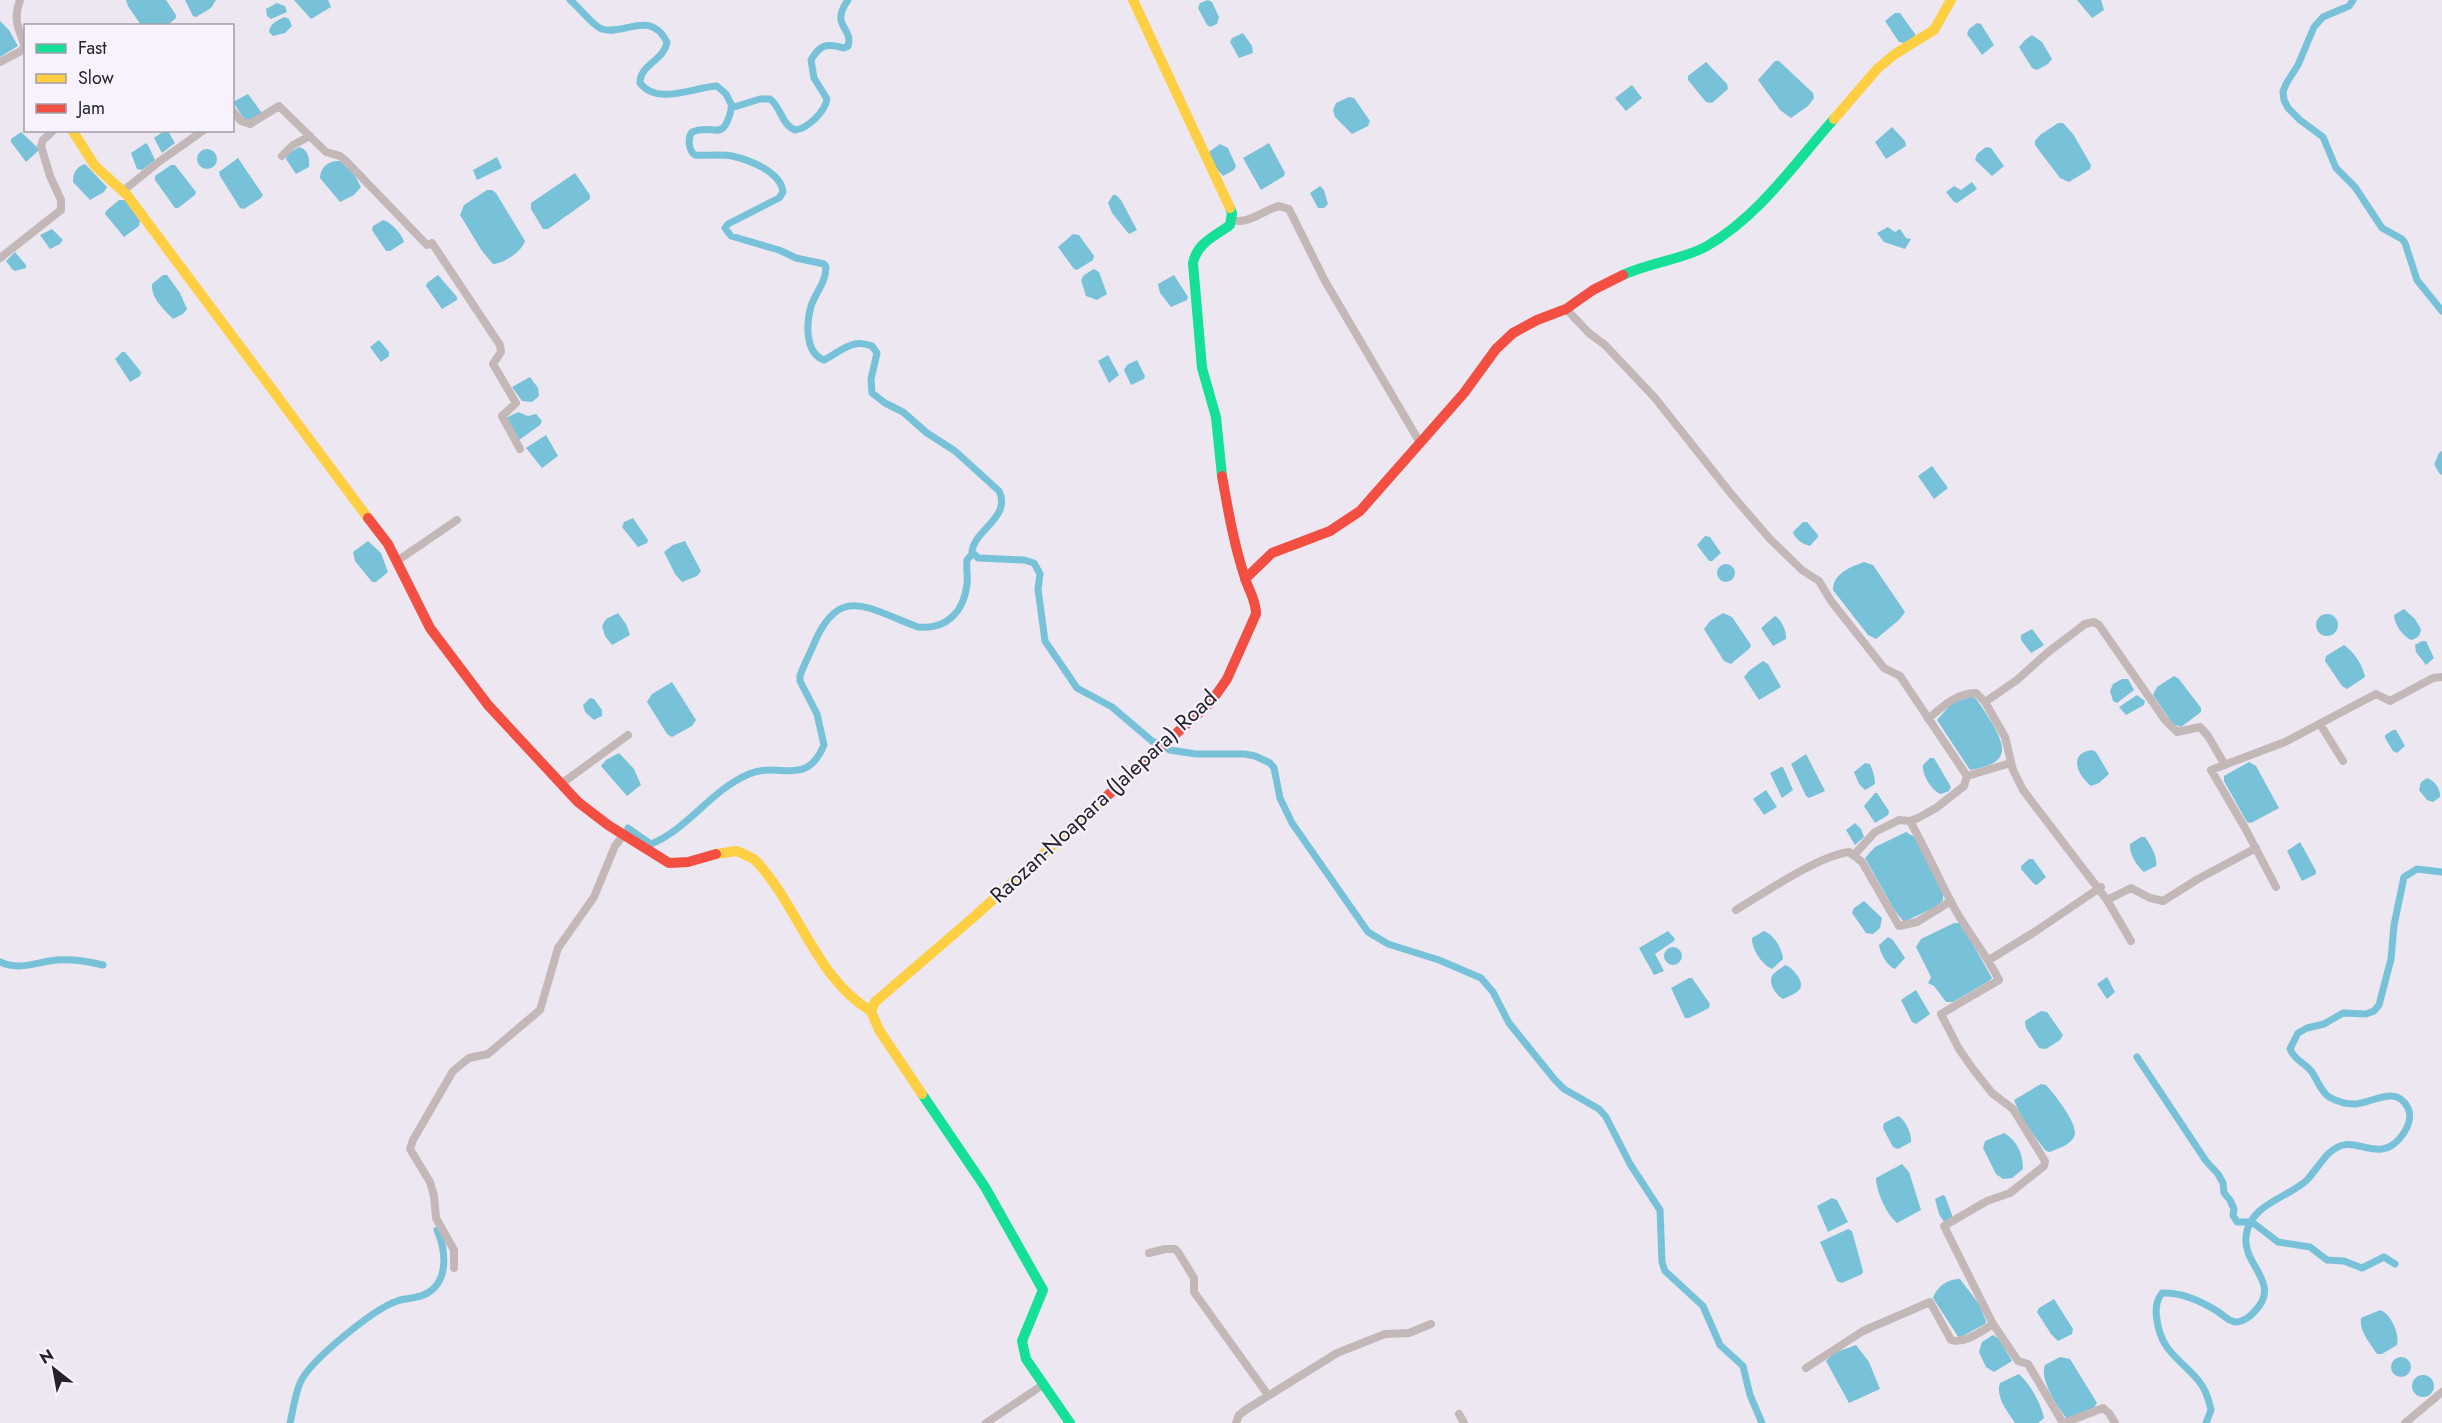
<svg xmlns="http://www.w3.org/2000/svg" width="2442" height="1423" font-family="Jost,sans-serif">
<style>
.water{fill:#77c2d8}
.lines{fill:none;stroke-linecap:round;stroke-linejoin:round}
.canal{stroke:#77c2d8;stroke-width:7}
.street{stroke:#c3b7b7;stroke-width:8}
.fast{stroke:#16e098;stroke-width:10}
.slow{stroke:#ffcf43;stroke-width:10}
.jam{stroke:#f24e42;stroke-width:10}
.labels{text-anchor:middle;stroke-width:4.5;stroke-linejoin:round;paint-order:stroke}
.street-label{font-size:22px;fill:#252329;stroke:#f7f2fd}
</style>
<rect width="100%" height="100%" fill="#ece7f1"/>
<path class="water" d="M 126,0 L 166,0 L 176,15 L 176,18 L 168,25 L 141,25 L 128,6 Z
M 185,0 L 216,0 L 211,8 L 196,17 L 193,16 Z
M 294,0 L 328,0 L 331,7 L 311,19 Z
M 1208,0 L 1212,2 L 1219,17 L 1217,24 L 1210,27 L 1207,25 L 1198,8 L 1200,3 Z
M 2077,0 L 2101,0 L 2104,10 L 2092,18 Z
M 277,3 L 285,6 L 287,12 L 271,19 L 267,16 L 266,9 Z
M 1895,13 L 1900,13 L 1915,34 L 1915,36 L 1905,43 L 1899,42 L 1885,21 Z
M 284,17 L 289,19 L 292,26 L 285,33 L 273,36 L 269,32 C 270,23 277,21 284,17 Z
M 0,21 L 9,30 L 18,46 L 0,57 Z
M 1977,23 L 1981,24 L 1994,45 L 1982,55 L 1967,34 L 1969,29 Z
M 1243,33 L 1252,46 L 1253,53 L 1239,58 L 1230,42 L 1232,38 Z
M 2032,35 L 2042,42 L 2052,59 L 2048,64 L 2037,70 L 2032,68 L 2019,47 L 2025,40 Z
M 1775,61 L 1779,61 L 1813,93 L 1814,98 L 1808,106 L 1791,118 L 1780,110 L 1758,80 Z
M 1706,62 L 1727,84 L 1728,89 L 1712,103 L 1706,102 L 1688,80 L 1688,76 Z
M 1632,85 L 1642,98 L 1626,111 L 1615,98 Z
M 248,94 L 262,113 L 249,121 L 243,117 L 233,102 Z
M 1349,97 L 1354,98 L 1370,121 L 1368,126 L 1352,134 L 1335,117 L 1333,110 L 1336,103 Z
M 2058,123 L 2063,123 L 2073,134 L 2091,165 L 2090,169 L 2069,182 L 2060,178 L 2035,145 L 2035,141 L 2040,135 Z
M 1892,127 L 1905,141 L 1906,146 L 1886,159 L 1875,142 Z
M 164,131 L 168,131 L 175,143 L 162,153 L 154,138 Z
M 21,132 L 38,148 L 38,151 L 26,162 L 11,142 L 11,139 Z
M 146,143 L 148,145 L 155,160 L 142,170 L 137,169 L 131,153 Z
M 1269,143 L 1285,173 L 1284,176 L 1261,190 L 1243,158 Z
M 1220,144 L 1228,148 L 1236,166 L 1234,170 L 1223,176 L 1216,168 L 1209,152 Z
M 299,147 C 308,149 310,159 309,167 L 296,174 L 286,159 L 288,154 Z
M 1986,147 L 1991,148 L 2004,166 L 1992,176 L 1975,160 L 1977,154 Z
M197 159a10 10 0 1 1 20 0a10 10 0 1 1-20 0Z
M 497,157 L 502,168 L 477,180 L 473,170 Z
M 238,158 L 263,195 L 261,198 L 244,209 L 240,208 L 220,176 L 219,172 Z
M 340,161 L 354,174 L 361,187 L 354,195 L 340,202 L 320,178 C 320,167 329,160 340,161 Z
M 85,164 L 107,187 L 104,192 L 90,200 L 73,182 C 73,173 76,167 85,164 Z
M 171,165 L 175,165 L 196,192 L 195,195 L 178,208 L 175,208 L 155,180 L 155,176 Z
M 575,173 L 590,195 L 590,199 L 548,229 L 543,229 L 531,209 L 531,203 Z
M 1972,182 L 1977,189 L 1957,203 L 1954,202 L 1946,192 L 1954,186 L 1961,190 Z
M 1320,186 L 1324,190 L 1328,204 L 1324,208 L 1318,208 L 1310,193 Z
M 487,190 L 492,190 L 496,193 L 525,241 C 522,251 504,264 493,264 L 482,251 L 460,215 L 464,205 Z
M 1113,195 L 1116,195 L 1121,200 L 1137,230 L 1129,234 L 1112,213 L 1108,203 Z
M 119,200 L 125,200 L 140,221 L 139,226 L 124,237 L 105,214 L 106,211 Z
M 383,220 C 391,222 402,234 404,242 L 390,251 L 386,251 L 372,230 L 373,226 Z
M 1888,227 L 1895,232 L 1900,229 L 1906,238 L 1911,239 L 1905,249 L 1884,242 L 1877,233 Z
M 52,229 L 63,240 L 60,244 L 50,249 L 40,235 Z
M 1073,234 L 1079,235 L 1094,256 L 1093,260 L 1077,270 L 1074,269 L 1058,247 Z
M 15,252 L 26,265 L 26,268 L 15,271 L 12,269 L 6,261 Z
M 1094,269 L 1099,272 L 1107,294 L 1097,300 L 1086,296 L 1081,280 L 1084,275 Z
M 163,275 L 167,275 L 180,293 L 187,309 L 183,314 L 173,319 C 164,309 151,299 152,284 Z
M 438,275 L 457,297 L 457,300 L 442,309 L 426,286 L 427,283 Z
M 1174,275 L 1188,297 L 1187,300 L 1171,307 L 1160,293 L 1158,284 Z
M 379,340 L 389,352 L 389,356 L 381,362 L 370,347 Z
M 122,352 L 125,352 L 141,372 L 140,376 L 130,382 L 115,359 Z
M 1108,355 L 1119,375 L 1109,383 L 1098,361 Z
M 1137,360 L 1145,376 L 1144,379 L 1131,385 L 1124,370 L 1127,365 Z
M 530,377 L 538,388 L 539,396 L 532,402 L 522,401 L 512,387 Z
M 518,412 L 528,416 L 536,414 L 542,421 L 540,425 L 519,440 L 506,418 Z
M 546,435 L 558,456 L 542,468 L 526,448 Z
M 1932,466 L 1948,488 L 1934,499 L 1918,476 Z
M 633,518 L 648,540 L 647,543 L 638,547 L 622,527 L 624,522 Z
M 1803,522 L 1807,522 L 1818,535 L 1818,537 L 1810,546 C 1802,544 1795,539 1793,532 Z
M 1705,536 L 1710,537 L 1721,553 L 1712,561 L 1709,561 L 1697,545 Z
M 368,541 L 381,553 L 388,572 L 376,582 L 372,582 L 355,561 L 353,552 Z
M 685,541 L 701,571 L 697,576 L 682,582 L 675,574 L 664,552 L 673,545 Z
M 1864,562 L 1873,565 L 1905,612 L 1899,620 L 1876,639 L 1868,635 L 1833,590 C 1833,573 1851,567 1864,562 Z
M1717 573a9 9 0 1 1 18 0a9 9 0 1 1-18 0Z
M 2404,609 L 2415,619 L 2421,629 C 2420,636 2418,638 2411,640 C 2403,636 2394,624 2394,615 Z
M 618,613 L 626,624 L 630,635 L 612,645 L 605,636 L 602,626 L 606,619 Z
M 1723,613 L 1732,617 L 1751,645 L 1750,648 L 1731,664 L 1724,661 L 1704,629 L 1710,621 Z
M2316 625a11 11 0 1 1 22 0a11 11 0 1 1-22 0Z
M 1775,616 C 1781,619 1787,632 1786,639 L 1773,646 L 1761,628 Z
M 2032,629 L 2044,645 L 2031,653 L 2021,640 L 2021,635 Z
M 2422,641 L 2426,641 L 2434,658 L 2426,665 L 2416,652 L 2415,645 Z
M 2344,645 C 2354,652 2363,665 2365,677 L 2347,689 L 2342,686 L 2325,661 L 2326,656 Z
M 1763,661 L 1768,664 L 1781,687 L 1759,700 L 1744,677 L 1750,670 Z
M 2174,676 L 2179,679 L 2201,708 L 2201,712 L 2181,727 L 2173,724 L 2153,695 L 2157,687 Z
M 2122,679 L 2128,679 L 2134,690 L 2117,703 L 2113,701 L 2110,691 L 2113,684 Z
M 672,682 L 696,720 L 692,726 L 672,737 L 667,734 L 647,702 L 652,694 Z
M 2137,695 L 2145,701 L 2144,705 L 2126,715 L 2119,707 Z
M 1973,696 C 1981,704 1986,714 1992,723 C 2009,752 2006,764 1970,770 L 1937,720 L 1952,703 Z
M 590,698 L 594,699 L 602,710 L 602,716 L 594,720 L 585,712 L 583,705 Z
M 2393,730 L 2396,730 L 2405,746 L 2397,753 L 2393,751 L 2385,738 L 2385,735 Z
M 2092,750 L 2096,752 L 2109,774 L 2099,783 L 2091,786 C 2077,775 2068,753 2092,750 Z
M 619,753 L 634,769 L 641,785 L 627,796 L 601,766 L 606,760 Z
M 1806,754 L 1825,791 L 1809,798 L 1806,796 L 1791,764 Z
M 1930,758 L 1934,758 L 1951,787 L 1949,791 L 1941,794 C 1932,791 1922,775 1923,765 Z
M 2249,762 L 2256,766 L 2279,808 L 2251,823 L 2247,822 L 2224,781 L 2224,776 Z
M 1865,763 L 1870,764 C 1873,771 1875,777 1875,784 L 1865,790 L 1859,784 L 1854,772 Z
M 1781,767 L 1783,767 L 1793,790 L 1782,798 L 1770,773 Z
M 2427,778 C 2434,780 2441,789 2440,797 L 2433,802 L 2427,800 L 2419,790 L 2421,782 Z
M 1766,790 L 1777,807 L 1764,815 L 1753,799 Z
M 1875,793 L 1877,793 L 1889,811 L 1888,815 L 1875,823 L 1864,806 Z
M 1855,823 L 1861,829 L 1864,837 L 1855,845 L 1846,830 Z
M 1906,832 L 1916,838 L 1943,893 L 1943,900 L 1937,906 L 1904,922 L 1895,911 L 1865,858 L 1875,847 Z
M 2141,837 L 2145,837 C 2150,844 2158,857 2156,866 L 2144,872 C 2137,866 2129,854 2130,844 Z
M 2300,842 L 2316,871 L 2316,874 L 2302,881 L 2287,851 Z
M 2029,859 L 2033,859 L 2046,877 L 2037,885 L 2034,884 L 2021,869 L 2021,866 Z
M 1864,901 L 1882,918 L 1880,928 L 1873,934 L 1866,933 L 1852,913 L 1854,908 Z
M 1954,923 L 1959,923 L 1963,927 L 1992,978 L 1989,981 L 1953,1002 L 1946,1002 L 1934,986 L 1928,983 L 1931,977 L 1916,947 L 1921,939 Z
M 1668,931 L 1675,939 L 1674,941 L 1655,954 L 1664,971 L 1654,975 L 1639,948 Z
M 1764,931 C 1774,935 1782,948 1783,959 L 1772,969 C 1761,964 1752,949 1752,938 Z
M 1888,937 L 1893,940 L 1905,958 L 1895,969 C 1887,966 1880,953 1879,945 Z
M1664 956a9 9 0 1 1 18 0a9 9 0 1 1-18 0Z
M 1785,965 C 1791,967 1793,970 1797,975 C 1808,990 1795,993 1783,999 C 1777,996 1768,984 1772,976 C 1774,972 1782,968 1785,965 Z
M 2107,977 L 2115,992 L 2107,999 L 2097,984 Z
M 1689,978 L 1692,978 L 1710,1004 L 1709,1008 L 1689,1018 L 1685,1018 L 1671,988 Z
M 1916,990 L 1930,1014 L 1916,1024 L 1912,1022 L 1901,1000 Z
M 2041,1011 L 2047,1012 L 2063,1035 L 2060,1040 L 2046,1049 L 2039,1048 L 2026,1028 L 2025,1021 Z
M 2041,1084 L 2046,1085 C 2054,1094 2080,1125 2074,1137 C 2070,1145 2057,1149 2050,1152 L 2046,1151 C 2034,1136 2021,1118 2014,1100 Z
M 1898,1116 C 1905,1119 1912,1134 1911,1142 L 1898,1149 L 1893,1147 L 1883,1128 L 1884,1123 Z
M 2004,1133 C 2017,1140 2023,1154 2023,1169 L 2012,1178 L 2003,1179 L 1996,1174 L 1983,1148 L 1985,1141 Z
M 1902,1164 L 1909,1172 L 1921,1210 L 1897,1223 C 1887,1215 1876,1191 1876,1178 Z
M 1943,1195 L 1945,1196 L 1952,1215 L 1952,1218 L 1944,1222 L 1939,1214 L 1935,1199 Z
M 1832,1198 L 1837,1200 L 1848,1222 L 1828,1232 L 1817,1206 Z
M 1848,1229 L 1852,1231 L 1863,1271 L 1862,1274 L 1842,1283 L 1837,1281 L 1820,1242 Z
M 1960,1279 L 1979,1304 L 1986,1321 L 1985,1324 L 1959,1338 L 1933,1298 C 1937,1286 1948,1279 1960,1279 Z
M 2054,1299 L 2073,1329 L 2072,1334 L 2058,1341 L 2051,1334 L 2037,1312 L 2039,1308 Z
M 2380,1310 C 2391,1314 2400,1334 2397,1345 L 2382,1354 L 2377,1354 C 2370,1343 2359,1331 2361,1318 Z
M 1993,1335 L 1999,1339 L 2012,1361 L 1994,1372 L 1986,1367 L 1979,1352 L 1982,1342 Z
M 1856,1345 L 1869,1362 L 1880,1389 L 1849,1403 L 1826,1361 L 1834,1353 Z
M2391 1367a10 10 0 1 1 20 0a10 10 0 1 1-20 0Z
M 2060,1357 L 2070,1359 L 2097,1403 L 2093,1409 L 2067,1419 C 2058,1408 2039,1379 2045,1365 Z
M 2019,1374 C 2030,1384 2041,1403 2044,1418 L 2038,1423 L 2015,1423 C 2008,1412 1995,1397 2000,1383 Z
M2412 1386a11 11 0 1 1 22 0a11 11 0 1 1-22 0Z"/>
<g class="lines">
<path class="canal" d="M 570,0 C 579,7 594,27 602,29 C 624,36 650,9 667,42 C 664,61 640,64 640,83 C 657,106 694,87 717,86 L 726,94 L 732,106 C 723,146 715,122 692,132 C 687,139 689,151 695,155 C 707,156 720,154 732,156 C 750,160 781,172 783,192 L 779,198 L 728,224 L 725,228 L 731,236 L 779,250 L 796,258 L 824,264 L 826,267 C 826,282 816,292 811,306 C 806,324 805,353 824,360 C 842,351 851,338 872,346 L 877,353 L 871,379 L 872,393 L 885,403 L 903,412 L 927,433 L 955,451 L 999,491 C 1012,517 973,531 972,552 L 978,558 L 1024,560 L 1034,563 L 1040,574 L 1038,589 L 1045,641 L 1077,688 L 1112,707 L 1152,741 L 1170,750 L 1196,754 L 1245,754 L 1255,756 L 1270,763 L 1274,768 L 1280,798 L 1292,823 L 1368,932 L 1388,944 L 1439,960 L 1481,978 L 1493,992 L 1509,1023 L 1555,1080 L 1564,1089 L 1599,1109 L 1606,1117 L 1630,1164 L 1660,1210 L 1662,1262 L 1665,1271 L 1703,1306 L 1720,1345 L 1743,1366 L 1750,1395 L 1762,1423
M 2353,0 L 2349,6 L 2323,17 L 2314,27 L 2298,65 L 2286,84 L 2283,92 L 2284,100 L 2288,108 L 2300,120 L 2323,137 L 2336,168 L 2355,187 L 2382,228 L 2402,239 L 2405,243 L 2417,280 L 2442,311
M 731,108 L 760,99 L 770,99 C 781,107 781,124 795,130 C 807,129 825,112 827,99 L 814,78 L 811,60 C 820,44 827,43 844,48 L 848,46 C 854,27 829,27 848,0
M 2442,455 L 2438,464 L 2442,471
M 628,828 L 651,844 C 688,829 711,790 749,774 C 780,761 806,788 824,745 L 817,714 L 800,681 L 800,676 C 803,666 809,656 813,646 C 839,582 868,609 918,627 C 946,630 964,612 967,584 C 968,576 966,568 967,560 L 973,553
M 0,962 C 18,971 37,962 56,960 C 73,959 87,961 103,965
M 2137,1057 L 2206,1161 L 2218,1174 L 2223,1183 L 2224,1193 L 2230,1200 L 2234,1209 L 2233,1215 L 2237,1222 L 2252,1222 L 2278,1242 L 2310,1247 L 2327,1260 L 2344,1261 L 2362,1268 L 2384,1257 L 2395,1264
M 290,1423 C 293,1410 295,1395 300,1383 C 310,1360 374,1309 397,1301 C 410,1297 421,1299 432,1290 C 449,1275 445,1248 437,1230
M 2206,1423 L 2211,1410 C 2209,1400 2205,1388 2198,1380 C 2179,1358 2161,1351 2157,1320 C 2155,1310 2156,1301 2162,1293 C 2181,1292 2201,1301 2217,1311 C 2223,1315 2229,1322 2236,1322 C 2243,1322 2251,1316 2255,1311 C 2282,1283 2243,1266 2246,1237 C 2249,1204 2288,1198 2307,1180 C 2314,1172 2320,1163 2327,1155 C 2348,1134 2360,1151 2382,1149 C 2398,1147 2415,1123 2408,1108 C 2396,1084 2373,1103 2355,1104 C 2347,1104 2336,1101 2329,1097 C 2320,1091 2318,1080 2311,1071 C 2304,1062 2295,1061 2290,1049 L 2298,1033 L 2307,1028 L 2324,1024 L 2343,1013 L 2366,1014 L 2374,1011 L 2379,1005 L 2391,959 L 2394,925 L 2404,877 L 2417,869 L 2442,872"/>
<path class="street" d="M 0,62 L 21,51 L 25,46 C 18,29 13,18 20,0
M 232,110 L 241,121 L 250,124 L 279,106 L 326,152 L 340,156 L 346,161 L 427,245 L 432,243 L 500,345 L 501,352 L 493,364 L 516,403 L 502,416 L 520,449
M 282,156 L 293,145 L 310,136
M 123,191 L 160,161 L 204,130
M 1232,220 C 1249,225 1263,210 1279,206 L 1289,209 L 1325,281 L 1419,441
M 0,258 L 61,210 L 61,200 L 50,176 L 41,146 L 43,140 L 54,130
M 1566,309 L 1589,333 L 1605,345 L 1655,398 L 1732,495 L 1770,539 L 1802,570 L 1819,581 L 1831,601 L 1884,668 L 1900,676 L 1967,776 L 1964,786 L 1936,808 L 1918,818 L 1910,821 L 1899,820 L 1875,832 L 1854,855
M 397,561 L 457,520
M 1985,702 L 2005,737 L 2013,770 L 2023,790 L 2107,900 L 2131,941
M 1928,719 C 1942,707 1956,693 1976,693 L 1985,702 L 2017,680 L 2047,653 L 2085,624 L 2094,622 L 2099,625 L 2165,720 L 2177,732 L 2200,727 L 2208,736 L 2225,765
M 2320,724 L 2343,761
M 1967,776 L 2011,763
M 561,784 L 628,735
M 1910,821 C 1924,847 1937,874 1950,900 C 1964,928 1985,952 1999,980 L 1941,1014 L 1959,1049 L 1973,1069 L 1992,1093 L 2013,1109 L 2045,1161 L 2044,1166 L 2010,1193 L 1987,1201 L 1944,1226 L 1993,1324 L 2018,1361 L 2028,1364 L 2063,1423
M 2276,887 L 2245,828 L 2211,770 L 2285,742 L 2376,694 L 2390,701 L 2433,678 L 2442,677
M 2107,900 L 2131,888 L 2150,898 L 2163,901 L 2198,879 L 2256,848
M 1736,910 C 1764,893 1818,856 1849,852 L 1862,862 L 1899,926 L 1917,922 L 1951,901
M 1989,960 L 2036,931 L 2101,887
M 1149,1253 L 1165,1249 L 1175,1249 L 1178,1252 L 1194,1278 L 1194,1292 L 1268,1395
M 454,1268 L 454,1250 L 436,1218 L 434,1196 L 430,1182 L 410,1149 L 413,1140 L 453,1071 L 469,1058 L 488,1054 L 540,1010 L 558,948 L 594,897 L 615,846 L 624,834
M 1806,1368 L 1863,1331 L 1930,1302 L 1951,1340 C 1966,1344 1981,1331 1993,1324
M 1459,1414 L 1464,1423
M 986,1423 L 1044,1384
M 1236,1423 L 1239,1415 L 1247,1409 L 1337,1353 L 1385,1334 L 1409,1333 L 1431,1324
M 2064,1423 L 2103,1408 L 2109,1413 L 2115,1423
M 2405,1423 L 2442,1392"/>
<path class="fast" d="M 1623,275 C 1650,262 1682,260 1707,246 C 1760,215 1794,164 1834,119
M 1222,476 L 1216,417 L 1202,368 L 1193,263 C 1197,243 1215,236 1230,225 L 1232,213 L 1230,208
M 922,1094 L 985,1187 L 1043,1290 L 1022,1341 L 1026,1359 L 1070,1423"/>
<path class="slow" d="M 1133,0 L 1230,208
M 1834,119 L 1878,68 L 1895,54 L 1934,30 L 1951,0
M 72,130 L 95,166 L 127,195 L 368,518
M 716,854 L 737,851 L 754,859 C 798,904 815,978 871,1011
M 922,1094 L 879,1030 L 871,1011 L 875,1002 L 976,915 L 1107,796"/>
<path class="jam" d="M 368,518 L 388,544 L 430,628 L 488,705 L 578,802 L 608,825 L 669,863 L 688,862 L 716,854
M 1245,579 L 1272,553 L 1330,531 L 1360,511 L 1464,393 L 1496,349 L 1513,333 L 1537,320 L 1566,309 L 1593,290 L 1623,275
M 1107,796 L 1211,702 L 1227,679 L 1256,614 C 1256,600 1249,591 1245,578 C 1234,545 1228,510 1222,476"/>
</g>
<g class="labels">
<g class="street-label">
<text transform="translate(1103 796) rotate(-43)" y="8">Raozan-Noapara (Jalepara) Road</text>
</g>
</g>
<rect x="24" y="24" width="210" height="108" fill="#f7f2fd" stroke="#a39fa8" stroke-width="1.5"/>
<rect x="36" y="44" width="30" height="9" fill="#16e098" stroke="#a39fa8" stroke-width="1.5"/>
<text x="78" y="54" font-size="18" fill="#252329">Fast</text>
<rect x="36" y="74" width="30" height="9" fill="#ffcf43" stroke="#a39fa8" stroke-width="1.5"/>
<text x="78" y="84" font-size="18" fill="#252329">Slow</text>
<rect x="36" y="104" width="30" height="9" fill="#f24e42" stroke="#a39fa8" stroke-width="1.5"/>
<text x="78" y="114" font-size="18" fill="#252329">Jam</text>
<g transform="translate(54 1369) rotate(329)" stroke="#f7f2fd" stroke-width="4.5" paint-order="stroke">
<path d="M0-4.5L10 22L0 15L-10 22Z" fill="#252329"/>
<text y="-9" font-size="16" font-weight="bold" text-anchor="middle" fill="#252329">N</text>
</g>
</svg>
